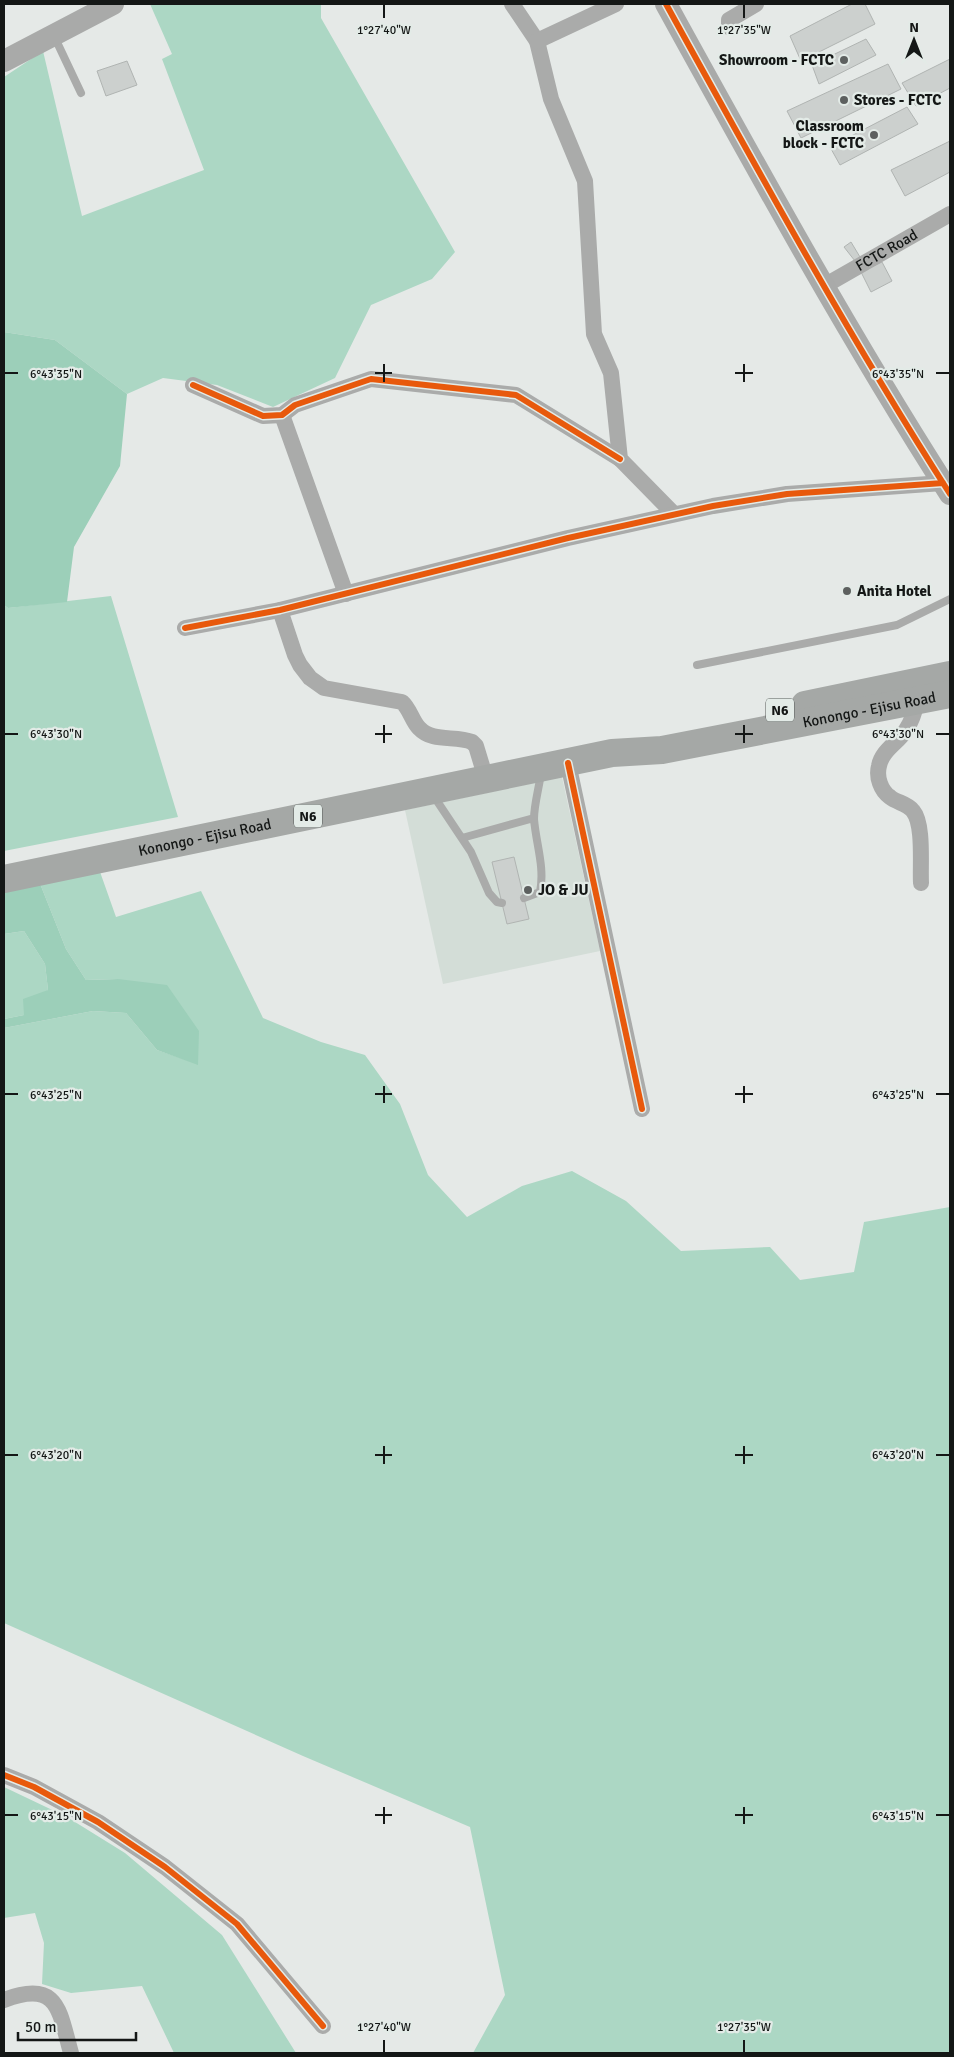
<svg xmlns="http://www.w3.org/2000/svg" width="954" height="2057" font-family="Signika,sans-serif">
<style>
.built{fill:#d3ddd7}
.green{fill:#acd7c4}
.forest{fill:#9ccfb9}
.building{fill:#ccd0ce;stroke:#b0b4b2}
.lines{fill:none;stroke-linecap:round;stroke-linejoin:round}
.lane{stroke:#aaabaa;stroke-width:8}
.street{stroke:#aaabaa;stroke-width:16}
.secondary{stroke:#a9aaa9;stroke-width:22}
.highway{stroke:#a5a8a6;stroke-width:28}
.cycleway-casing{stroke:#e3ebe7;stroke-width:9}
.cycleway{stroke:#e8590c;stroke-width:6}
.ticks{fill:none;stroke:#141716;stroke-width:2}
.poi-dot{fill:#5d605f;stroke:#e3ebe7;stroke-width:2}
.labels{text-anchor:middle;stroke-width:4.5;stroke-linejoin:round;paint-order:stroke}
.shield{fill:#e3ebe7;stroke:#525755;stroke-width:1}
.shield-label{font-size:14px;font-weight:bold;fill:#141716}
.poi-label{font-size:15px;font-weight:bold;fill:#141716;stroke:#e3ebe7;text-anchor:start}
.street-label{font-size:15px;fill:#141716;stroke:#e3ebe7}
.ticks-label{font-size:12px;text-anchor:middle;fill:#141716;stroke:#e3ebe7;stroke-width:4.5;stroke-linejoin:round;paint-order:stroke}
</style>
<rect width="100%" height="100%" fill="#e5e9e7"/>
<path class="built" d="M 562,777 L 600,951 L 443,984 L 405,810 Z"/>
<path class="green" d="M 150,4 L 321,4 L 321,18 L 455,252 L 432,279 L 371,305 L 335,378 L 273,407 L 217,385 L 163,378 L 127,394 L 55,340 L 4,332 L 4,77 L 43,51 L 82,216 L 204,170 L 162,59 L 172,54 Z
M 111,596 L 178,817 L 4,851 L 4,605 L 8,608 Z
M 99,869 L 116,917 L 201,891 L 263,1018 L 321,1042 L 365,1055 L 400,1104 L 428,1175 L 467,1217 L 522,1186 L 572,1171 L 626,1201 L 681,1251 L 770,1247 L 800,1280 L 854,1272 L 864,1222 L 950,1207 L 950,2053 L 473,2053 L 505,1995 L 470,1827 L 303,1756 L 4,1623 L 4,1028 L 93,1011 L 126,1013 L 157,1050 L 198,1064 L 118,979 L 86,980 L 66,949 L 39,881 Z
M 24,931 L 45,964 L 48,990 L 24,1015 L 4,1019 L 4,934 Z
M 4,1787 L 67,1817 L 125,1853 L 222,1935 L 296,2053 L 174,2053 L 142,1986 L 71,1993 L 42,1984 L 44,1943 L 35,1913 L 4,1918 Z"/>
<path class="forest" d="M 4,332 L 55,340 L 127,394 L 120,466 L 74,547 L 67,602 L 8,608 L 4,605 Z
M 39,881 L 66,949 L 86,980 L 118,979 L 167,985 L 199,1031 L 198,1065 L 157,1050 L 126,1013 L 93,1011 L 4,1028 L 4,1019 L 24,1015 L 23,999 L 48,990 L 45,964 L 24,931 L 4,934 L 4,889 Z"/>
<path class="building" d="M 852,4 L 865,4 L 875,24 L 801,61 L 790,36 Z
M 866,39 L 876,55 L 819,84 L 812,65 Z
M 950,59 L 950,88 L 916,106 L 902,83 Z
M 127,61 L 137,85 L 106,96 L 97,71 Z
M 888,64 L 901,89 L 801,138 L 787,111 Z
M 907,107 L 918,124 L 840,165 L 830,147 Z
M 950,141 L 950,172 L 905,196 L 891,170 Z
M 851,242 L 860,257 L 855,261 L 844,247 Z
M 882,262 L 892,281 L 871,292 L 861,272 Z
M 514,857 L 529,919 L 507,924 L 492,862 Z"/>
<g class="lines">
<path class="lane" d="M 55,38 L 81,93
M 697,665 L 897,625 L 950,599
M 433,795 L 471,852 L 489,893 L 497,902 L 502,903
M 462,838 L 534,818
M 524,898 L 540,892 C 545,867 536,844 534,819 C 534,805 539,788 541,773"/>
<g class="street">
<path d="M 512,4 L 537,41 L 551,99 L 585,181 L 594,334 L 611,373 L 620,459 L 674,514"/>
<path d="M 729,27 L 729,20 L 756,4"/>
<path d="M 537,41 L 616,4"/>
<path id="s1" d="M 824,286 L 950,214"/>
<path d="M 193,385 L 263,416 L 282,415 L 295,405 L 371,379 L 516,395 L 620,459"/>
<path d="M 282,415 L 346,594"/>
<path d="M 280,610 L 295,655 L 300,665 L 310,678 L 324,688 L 402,702 C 410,709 412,721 419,728 C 433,743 455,735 472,742 L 476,746 L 486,779"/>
<path d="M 185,628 L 280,610 L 568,538 L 713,506 L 787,494 L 943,483"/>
<path d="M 917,701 C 915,711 912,721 906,730 C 898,743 882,750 879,766 C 876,777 881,791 890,797 C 897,803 907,803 913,811 C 924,824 920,865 921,883"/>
<path d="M 568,763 L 642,1109"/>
<path d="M 4,1775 L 34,1787 L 98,1822 L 165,1867 L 237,1924 L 323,2026"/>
<path d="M 4,2000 C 59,1979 59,2011 71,2053"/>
</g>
<path class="secondary" d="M 666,4 C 757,169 848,335 950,494
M 4,61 L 113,4"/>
<g class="highway">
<path d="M 805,705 L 950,675"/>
<path id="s2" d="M 4,879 L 612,753 L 662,750 L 950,694"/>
</g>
<g class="cycleway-casing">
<path id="cycleway" d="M 666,4 C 757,169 848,335 950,494
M 193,385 L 263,416 L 282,415 L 295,405 L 371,379 L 516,395 L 620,459
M 185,628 L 280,610 L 568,538 L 713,506 L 787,494 L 943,483
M 568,763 L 642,1109
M 4,1775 L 34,1787 L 98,1822 L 165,1867 L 237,1924 L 323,2026"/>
</g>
<use href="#cycleway" class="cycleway"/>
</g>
<path class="ticks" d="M 384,5 L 384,18M 744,5 L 744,18M 384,364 L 384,382M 744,364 L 744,382M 5,373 L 18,373M 375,373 L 392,373M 735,373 L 753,373M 936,373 L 949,373M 384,725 L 384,743M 744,725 L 744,743M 5,734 L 18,734M 375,734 L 392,734M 735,734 L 753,734M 936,734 L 949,734M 384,1086 L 384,1103M 744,1086 L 744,1103M 5,1094 L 18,1094M 375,1094 L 392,1094M 735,1094 L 753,1094M 936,1094 L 949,1094M 384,1446 L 384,1464M 744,1446 L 744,1464M 5,1455 L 18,1455M 375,1455 L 392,1455M 735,1455 L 753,1455M 936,1455 L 949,1455M 384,1807 L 384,1824M 744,1807 L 744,1824M 5,1815 L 18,1815M 375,1815 L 392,1815M 735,1815 L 753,1815M 936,1815 L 949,1815M 384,2040 L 384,2052M 744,2040 L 744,2052"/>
<g class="poi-dot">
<circle cx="844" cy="60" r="5"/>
<circle cx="844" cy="100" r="5"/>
<circle cx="874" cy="135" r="5"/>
<circle cx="847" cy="591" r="5"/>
<circle cx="528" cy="890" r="5"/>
</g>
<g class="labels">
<g class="shield">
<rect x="766" y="698.5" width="28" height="23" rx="4"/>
<rect x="294" y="804.5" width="28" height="23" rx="4"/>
</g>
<g class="shield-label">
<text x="780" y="715">N6</text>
<text x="308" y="821">N6</text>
</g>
<g class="poi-label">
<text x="834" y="65" text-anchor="end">Showroom - FCTC</text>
<text x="854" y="105">Stores - FCTC</text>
<text x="864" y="131" text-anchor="end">Classroom<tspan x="864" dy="17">block - FCTC</tspan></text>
<text x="857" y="596">Anita Hotel</text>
<text x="538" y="895">JO &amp; JU</text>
</g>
<g class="street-label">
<text dy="5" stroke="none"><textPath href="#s1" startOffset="72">FCTC Road</textPath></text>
<text dy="5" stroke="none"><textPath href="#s2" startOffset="882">Konongo - Ejisu Road</textPath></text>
<text dy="5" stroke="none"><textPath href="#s2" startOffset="205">Konongo - Ejisu Road</textPath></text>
</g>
</g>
<g class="ticks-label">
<text x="384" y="34">1°27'40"W</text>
<text x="744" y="34">1°27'35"W</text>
<text x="56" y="378">6°43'35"N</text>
<text x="898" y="378">6°43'35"N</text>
<text x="56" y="738">6°43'30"N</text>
<text x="898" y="738">6°43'30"N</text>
<text x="56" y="1099">6°43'25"N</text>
<text x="898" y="1099">6°43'25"N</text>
<text x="56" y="1459">6°43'20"N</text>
<text x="898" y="1459">6°43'20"N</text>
<text x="56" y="1820">6°43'15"N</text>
<text x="898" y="1820">6°43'15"N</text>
<text x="384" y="2031">1°27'40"W</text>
<text x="744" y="2031">1°27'35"W</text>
</g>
<rect width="954" height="2057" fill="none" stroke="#141716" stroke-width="10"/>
<g transform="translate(914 40)" stroke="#e3ebe7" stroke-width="4" paint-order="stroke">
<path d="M0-4L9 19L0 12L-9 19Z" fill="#141716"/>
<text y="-8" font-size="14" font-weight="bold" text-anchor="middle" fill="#141716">N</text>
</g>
<path d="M18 2032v8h118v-8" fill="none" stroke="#141716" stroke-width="2.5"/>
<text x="25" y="2032" font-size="15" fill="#141716" stroke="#e3ebe7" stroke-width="4" paint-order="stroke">50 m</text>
</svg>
